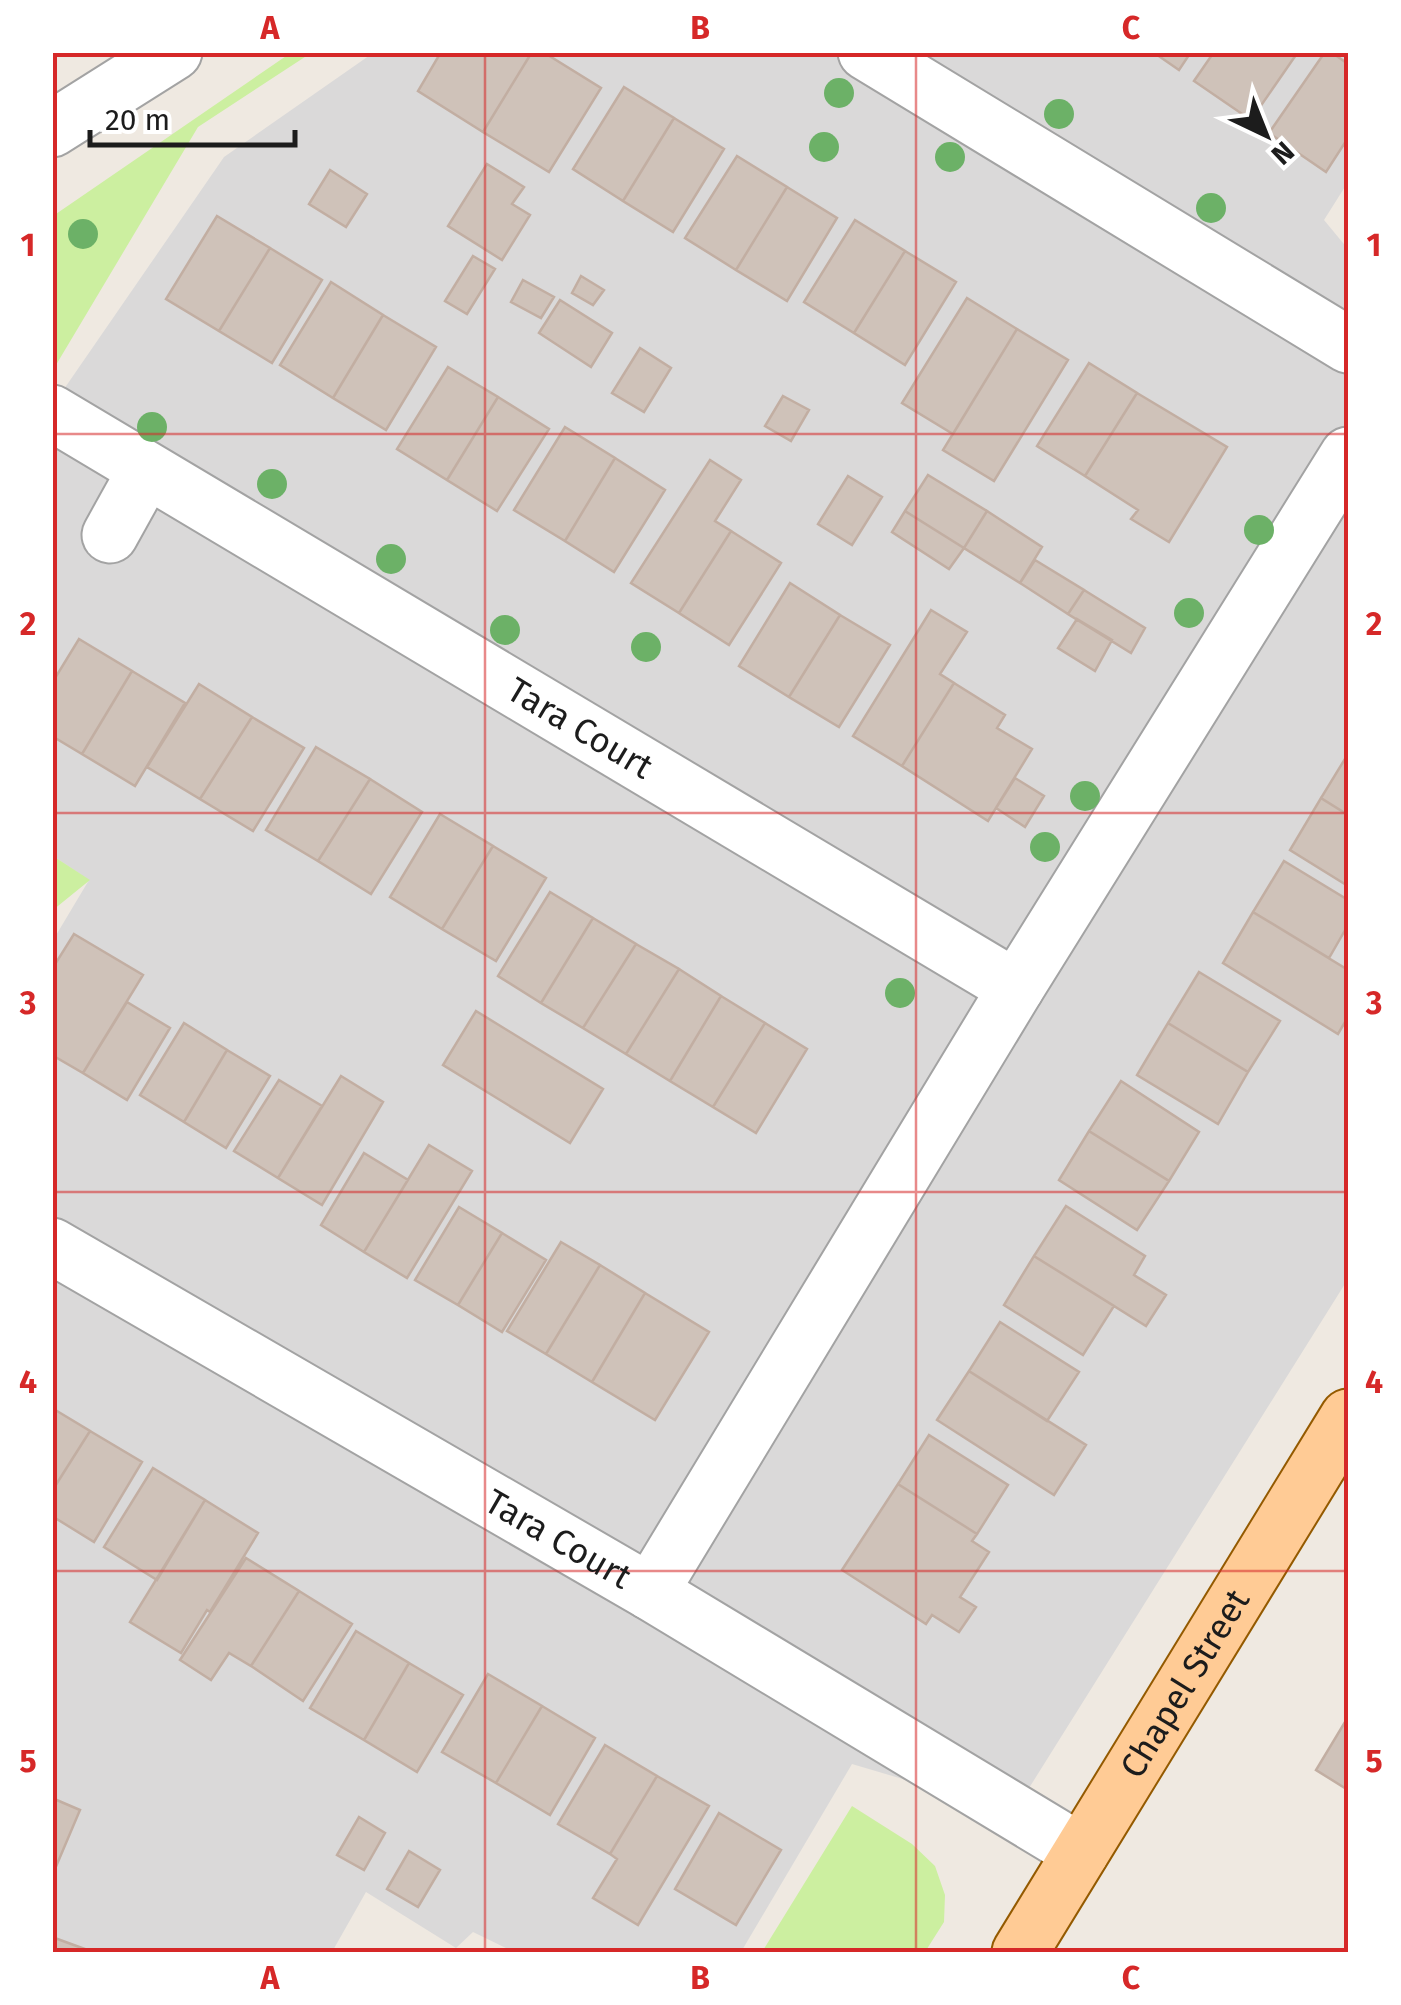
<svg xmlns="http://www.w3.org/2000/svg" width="1401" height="2005" font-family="'Fira Sans',sans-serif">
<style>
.residential{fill:#dad9d9}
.grass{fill:#ccefa0}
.building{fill:#cfc2b9;stroke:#c2aea2;stroke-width:2.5}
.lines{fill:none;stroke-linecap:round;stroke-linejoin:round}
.minor-casing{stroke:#a3a3a3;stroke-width:59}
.major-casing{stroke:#945a00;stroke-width:59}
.minor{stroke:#fff;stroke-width:55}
.major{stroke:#ffcb95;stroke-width:55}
.tree{fill:#6cb167}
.grid{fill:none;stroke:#d62828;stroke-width:2.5;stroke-opacity:0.55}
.labels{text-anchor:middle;stroke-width:8;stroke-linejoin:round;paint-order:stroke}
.street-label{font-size:35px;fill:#1c1c1c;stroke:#fff}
.neatline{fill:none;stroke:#d62828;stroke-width:4}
.grid-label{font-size:32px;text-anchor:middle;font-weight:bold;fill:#d62828}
</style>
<rect width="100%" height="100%" fill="#efe9e1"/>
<path class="residential" d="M 373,53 L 1348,53 L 1348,182 L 1324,220 L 1348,249 L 1348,1279 L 1014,1812 L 852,1764 L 741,1952 L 514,1952 L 473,1932 L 456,1948 L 366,1892 L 332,1952 L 53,1952 L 52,942 L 89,880 L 53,856 L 53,405 L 224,157 Z"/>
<path class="grass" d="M 292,52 L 311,53 L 198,127 L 53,370 L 53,216 Z
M 53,856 L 90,880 L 53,910 Z
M 852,1806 L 912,1844 L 935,1866 L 945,1895 L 944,1922 L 925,1952 L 762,1952 Z"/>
<path class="building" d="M 441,52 L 532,52 L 483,132 L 418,91 Z
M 532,52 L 543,52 L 601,88 L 549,172 L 483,132 Z
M 1153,52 L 1191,52 L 1179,70 Z
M 1214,52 L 1298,52 L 1251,120 L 1194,81 Z
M 1325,52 L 1331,52 L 1348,64 L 1348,138 L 1326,172 L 1269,133 Z
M 624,87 L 674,118 L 623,201 L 573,169 Z
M 674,118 L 724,149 L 673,232 L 623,201 Z
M 737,156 L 787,187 L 736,270 L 685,238 Z
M 487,164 L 524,187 L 512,204 L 530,215 L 502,260 L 448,226 Z
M 330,170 L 367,194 L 346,227 L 309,204 Z
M 787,187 L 837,218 L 787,301 L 736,270 Z
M 217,216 L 270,248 L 219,331 L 166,299 Z
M 855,220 L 905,251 L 854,333 L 804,302 Z
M 270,248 L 322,280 L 272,363 L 219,331 Z
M 905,251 L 956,282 L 905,365 L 854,333 Z
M 473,256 L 495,269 L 467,314 L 445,301 Z
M 581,276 L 604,290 L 593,305 L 572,293 Z
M 523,280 L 554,297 L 541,318 L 511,302 Z
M 331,282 L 383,315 L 333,398 L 280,365 Z
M 967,298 L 1017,329 L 953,434 L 902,403 Z
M 560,300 L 612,333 L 591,367 L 539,333 Z
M 383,315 L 436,347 L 386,430 L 333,398 Z
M 1017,329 L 1068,360 L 994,481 L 943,450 Z
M 640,348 L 671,368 L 644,412 L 612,393 Z
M 1089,363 L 1137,393 L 1085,476 L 1037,446 Z
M 448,367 L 498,397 L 447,480 L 397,449 Z
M 1137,393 L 1227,447 L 1169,542 L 1131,519 L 1138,510 L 1085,476 Z
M 783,396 L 809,410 L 791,441 L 765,426 Z
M 498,397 L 549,429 L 497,511 L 447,480 Z
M 565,427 L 615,458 L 565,541 L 514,510 Z
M 615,458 L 665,490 L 614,572 L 565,541 Z
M 710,460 L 741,480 L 715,521 L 731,531 L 679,613 L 631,583 Z
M 928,475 L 987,511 L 964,548 L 905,511 Z
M 848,476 L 882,497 L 852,545 L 818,524 Z
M 905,511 L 964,548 L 949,569 L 892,532 Z
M 987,511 L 1042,547 L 1020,583 L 964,548 Z
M 731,531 L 781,563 L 729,645 L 679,613 Z
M 1035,560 L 1084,590 L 1068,614 L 1020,583 Z
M 790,583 L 840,615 L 789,697 L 739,666 Z
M 1084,590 L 1145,628 L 1131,653 L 1068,614 Z
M 931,610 L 967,632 L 940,674 L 954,683 L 902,766 L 853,736 Z
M 840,615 L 890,645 L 839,727 L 789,697 Z
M 1077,619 L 1112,640 L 1095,671 L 1058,648 Z
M 79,639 L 132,671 L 82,754 L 52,736 L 52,683 Z
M 132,671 L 185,703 L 135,786 L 82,754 Z
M 954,683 L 1005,715 L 997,728 L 1032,749 L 988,821 L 902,766 Z
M 199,684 L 252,717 L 200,799 L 147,767 Z
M 252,717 L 304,748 L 253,831 L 200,799 Z
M 316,747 L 370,779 L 318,861 L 266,830 Z
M 1348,754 L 1348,815 L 1321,798 Z
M 1015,778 L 1044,796 L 1025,827 L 996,808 Z
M 370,779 L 422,812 L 371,894 L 318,861 Z
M 1321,798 L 1348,815 L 1348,886 L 1290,850 Z
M 440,814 L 493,846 L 442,929 L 390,897 Z
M 493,846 L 546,878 L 496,961 L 442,929 Z
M 1284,861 L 1348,900 L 1348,925 L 1329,958 L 1253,912 Z
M 550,892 L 593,918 L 541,1003 L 498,976 Z
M 1253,912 L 1348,970 L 1348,1017 L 1338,1034 L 1223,963 Z
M 593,918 L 636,944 L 583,1028 L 541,1003 Z
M 74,934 L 143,975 L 83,1073 L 52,1055 L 52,969 Z
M 636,944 L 679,969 L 626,1054 L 583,1028 Z
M 679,969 L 721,996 L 670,1081 L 626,1054 Z
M 1199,972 L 1280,1021 L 1248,1072 L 1168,1023 Z
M 721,996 L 765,1023 L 713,1107 L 670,1081 Z
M 127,1002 L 170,1028 L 127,1100 L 83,1073 Z
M 476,1011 L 603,1089 L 570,1143 L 443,1065 Z
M 184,1023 L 227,1050 L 184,1122 L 140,1095 Z
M 765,1023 L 807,1049 L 756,1133 L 713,1107 Z
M 1168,1023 L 1248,1072 L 1218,1124 L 1137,1075 Z
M 227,1050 L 270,1076 L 226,1148 L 184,1122 Z
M 341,1076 L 383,1102 L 322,1205 L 278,1178 Z
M 279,1080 L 322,1106 L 278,1178 L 234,1151 Z
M 1121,1081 L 1199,1132 L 1169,1181 L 1089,1131 Z
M 1089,1131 L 1169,1181 L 1137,1230 L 1059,1180 Z
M 429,1145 L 472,1171 L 407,1278 L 364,1252 Z
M 364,1153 L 408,1180 L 364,1252 L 321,1225 Z
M 1066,1206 L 1145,1256 L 1134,1275 L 1166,1295 L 1146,1326 L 1034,1256 Z
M 459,1207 L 502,1233 L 458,1305 L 415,1280 Z
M 502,1233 L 546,1260 L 502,1332 L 458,1305 Z
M 561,1242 L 600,1265 L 546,1354 L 507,1331 Z
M 1034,1256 L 1114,1306 L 1083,1355 L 1004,1305 Z
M 600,1265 L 645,1293 L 592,1382 L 546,1354 Z
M 645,1293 L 709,1332 L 655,1420 L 592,1382 Z
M 1000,1322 L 1079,1372 L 1047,1421 L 969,1371 Z
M 969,1371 L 1086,1445 L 1054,1495 L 937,1420 Z
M 52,1408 L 90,1431 L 52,1491 Z
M 90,1431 L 142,1462 L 94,1542 L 52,1516 L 52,1491 Z
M 929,1435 L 1008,1485 L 977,1534 L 898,1484 Z
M 153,1468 L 205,1500 L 157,1580 L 104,1547 Z
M 898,1484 L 977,1534 L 972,1541 L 989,1552 L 960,1597 L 976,1607 L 959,1632 L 932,1615 L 926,1624 L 842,1570 Z
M 205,1500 L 258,1533 L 210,1612 L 207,1610 L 181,1653 L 130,1622 Z
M 246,1558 L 299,1591 L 251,1666 L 229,1653 L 211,1680 L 180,1660 Z
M 299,1591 L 352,1624 L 303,1701 L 251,1666 Z
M 356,1631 L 409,1663 L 364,1740 L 310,1708 Z
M 409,1663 L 463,1695 L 417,1772 L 364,1740 Z
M 488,1674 L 542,1706 L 496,1783 L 442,1752 Z
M 542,1706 L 595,1738 L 550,1815 L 496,1783 Z
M 1348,1717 L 1348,1790 L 1316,1770 Z
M 605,1745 L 657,1776 L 610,1854 L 558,1824 Z
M 657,1776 L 709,1806 L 638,1925 L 593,1898 L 617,1859 L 610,1854 Z
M 52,1798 L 80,1810 L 52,1876 Z
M 719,1813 L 781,1850 L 736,1925 L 675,1889 Z
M 359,1817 L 385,1833 L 364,1870 L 337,1855 Z
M 409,1851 L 440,1870 L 418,1907 L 387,1889 Z
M 52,1937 L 93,1952 L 52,1952 Z"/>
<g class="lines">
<g class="minor-casing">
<g id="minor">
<path d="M 866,52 L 1348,345"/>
<path d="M 52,129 L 174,52"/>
<path id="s1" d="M 52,413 L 1016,988"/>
<path d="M 110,535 L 146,470"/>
<path id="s2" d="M 52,1246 L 650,1592 L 1081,1852"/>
<path d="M 650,1592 L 1016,988 L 1348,455"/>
</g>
</g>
<g class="major-casing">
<g id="major">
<path id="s3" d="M 1020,1952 L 1348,1417"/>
</g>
</g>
<use href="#minor" class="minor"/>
<use href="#major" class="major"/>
</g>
<g class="tree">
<circle cx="839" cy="93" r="15"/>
<circle cx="1059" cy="114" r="15"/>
<circle cx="824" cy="147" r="15"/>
<circle cx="950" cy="157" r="15"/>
<circle cx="1211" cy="208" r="15"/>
<circle cx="83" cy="234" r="15"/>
<circle cx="152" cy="427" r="15"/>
<circle cx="272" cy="484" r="15"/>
<circle cx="1259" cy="530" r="15"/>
<circle cx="391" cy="559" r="15"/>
<circle cx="1189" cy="613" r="15"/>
<circle cx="505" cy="630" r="15"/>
<circle cx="646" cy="647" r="15"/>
<circle cx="1085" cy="796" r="15"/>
<circle cx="1045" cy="847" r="15"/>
<circle cx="900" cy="993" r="15"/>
</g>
<path class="grid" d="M 485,52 L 485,1952M 916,52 L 916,1952M 52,434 L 1348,434M 52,813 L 1348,813M 52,1192 L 1348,1192M 52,1571 L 1348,1571"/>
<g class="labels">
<g class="street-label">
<text dy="12" stroke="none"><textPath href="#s1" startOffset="615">Tara Court</textPath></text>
<text dy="12" stroke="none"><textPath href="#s2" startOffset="585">Tara Court</textPath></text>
<text dy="12" stroke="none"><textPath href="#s3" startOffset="315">Chapel Street</textPath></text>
</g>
</g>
<rect width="1401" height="2005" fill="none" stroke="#ffffff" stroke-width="110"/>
<g transform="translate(1266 135) rotate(137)" stroke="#ffffff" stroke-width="8" paint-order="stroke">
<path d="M0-8L18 38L0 25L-18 38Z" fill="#1c1c1c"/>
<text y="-15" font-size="28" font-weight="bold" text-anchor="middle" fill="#1c1c1c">N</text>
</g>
<path d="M90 130v15h205v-15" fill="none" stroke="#1c1c1c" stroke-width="5"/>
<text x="105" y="130" font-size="30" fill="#1c1c1c" stroke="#ffffff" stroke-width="8" paint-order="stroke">20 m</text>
<rect x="55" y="55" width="1291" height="1895" class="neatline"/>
<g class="grid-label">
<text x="270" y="39">A</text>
<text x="700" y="39">B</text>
<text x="1131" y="39">C</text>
<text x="28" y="256">1</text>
<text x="1374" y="256">1</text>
<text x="28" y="635">2</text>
<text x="1374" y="635">2</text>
<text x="28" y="1014">3</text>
<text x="1374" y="1014">3</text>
<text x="28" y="1393">4</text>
<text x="1374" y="1393">4</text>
<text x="28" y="1772">5</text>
<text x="1374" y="1772">5</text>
<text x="270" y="1989">A</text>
<text x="700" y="1989">B</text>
<text x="1131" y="1989">C</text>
</g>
</svg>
